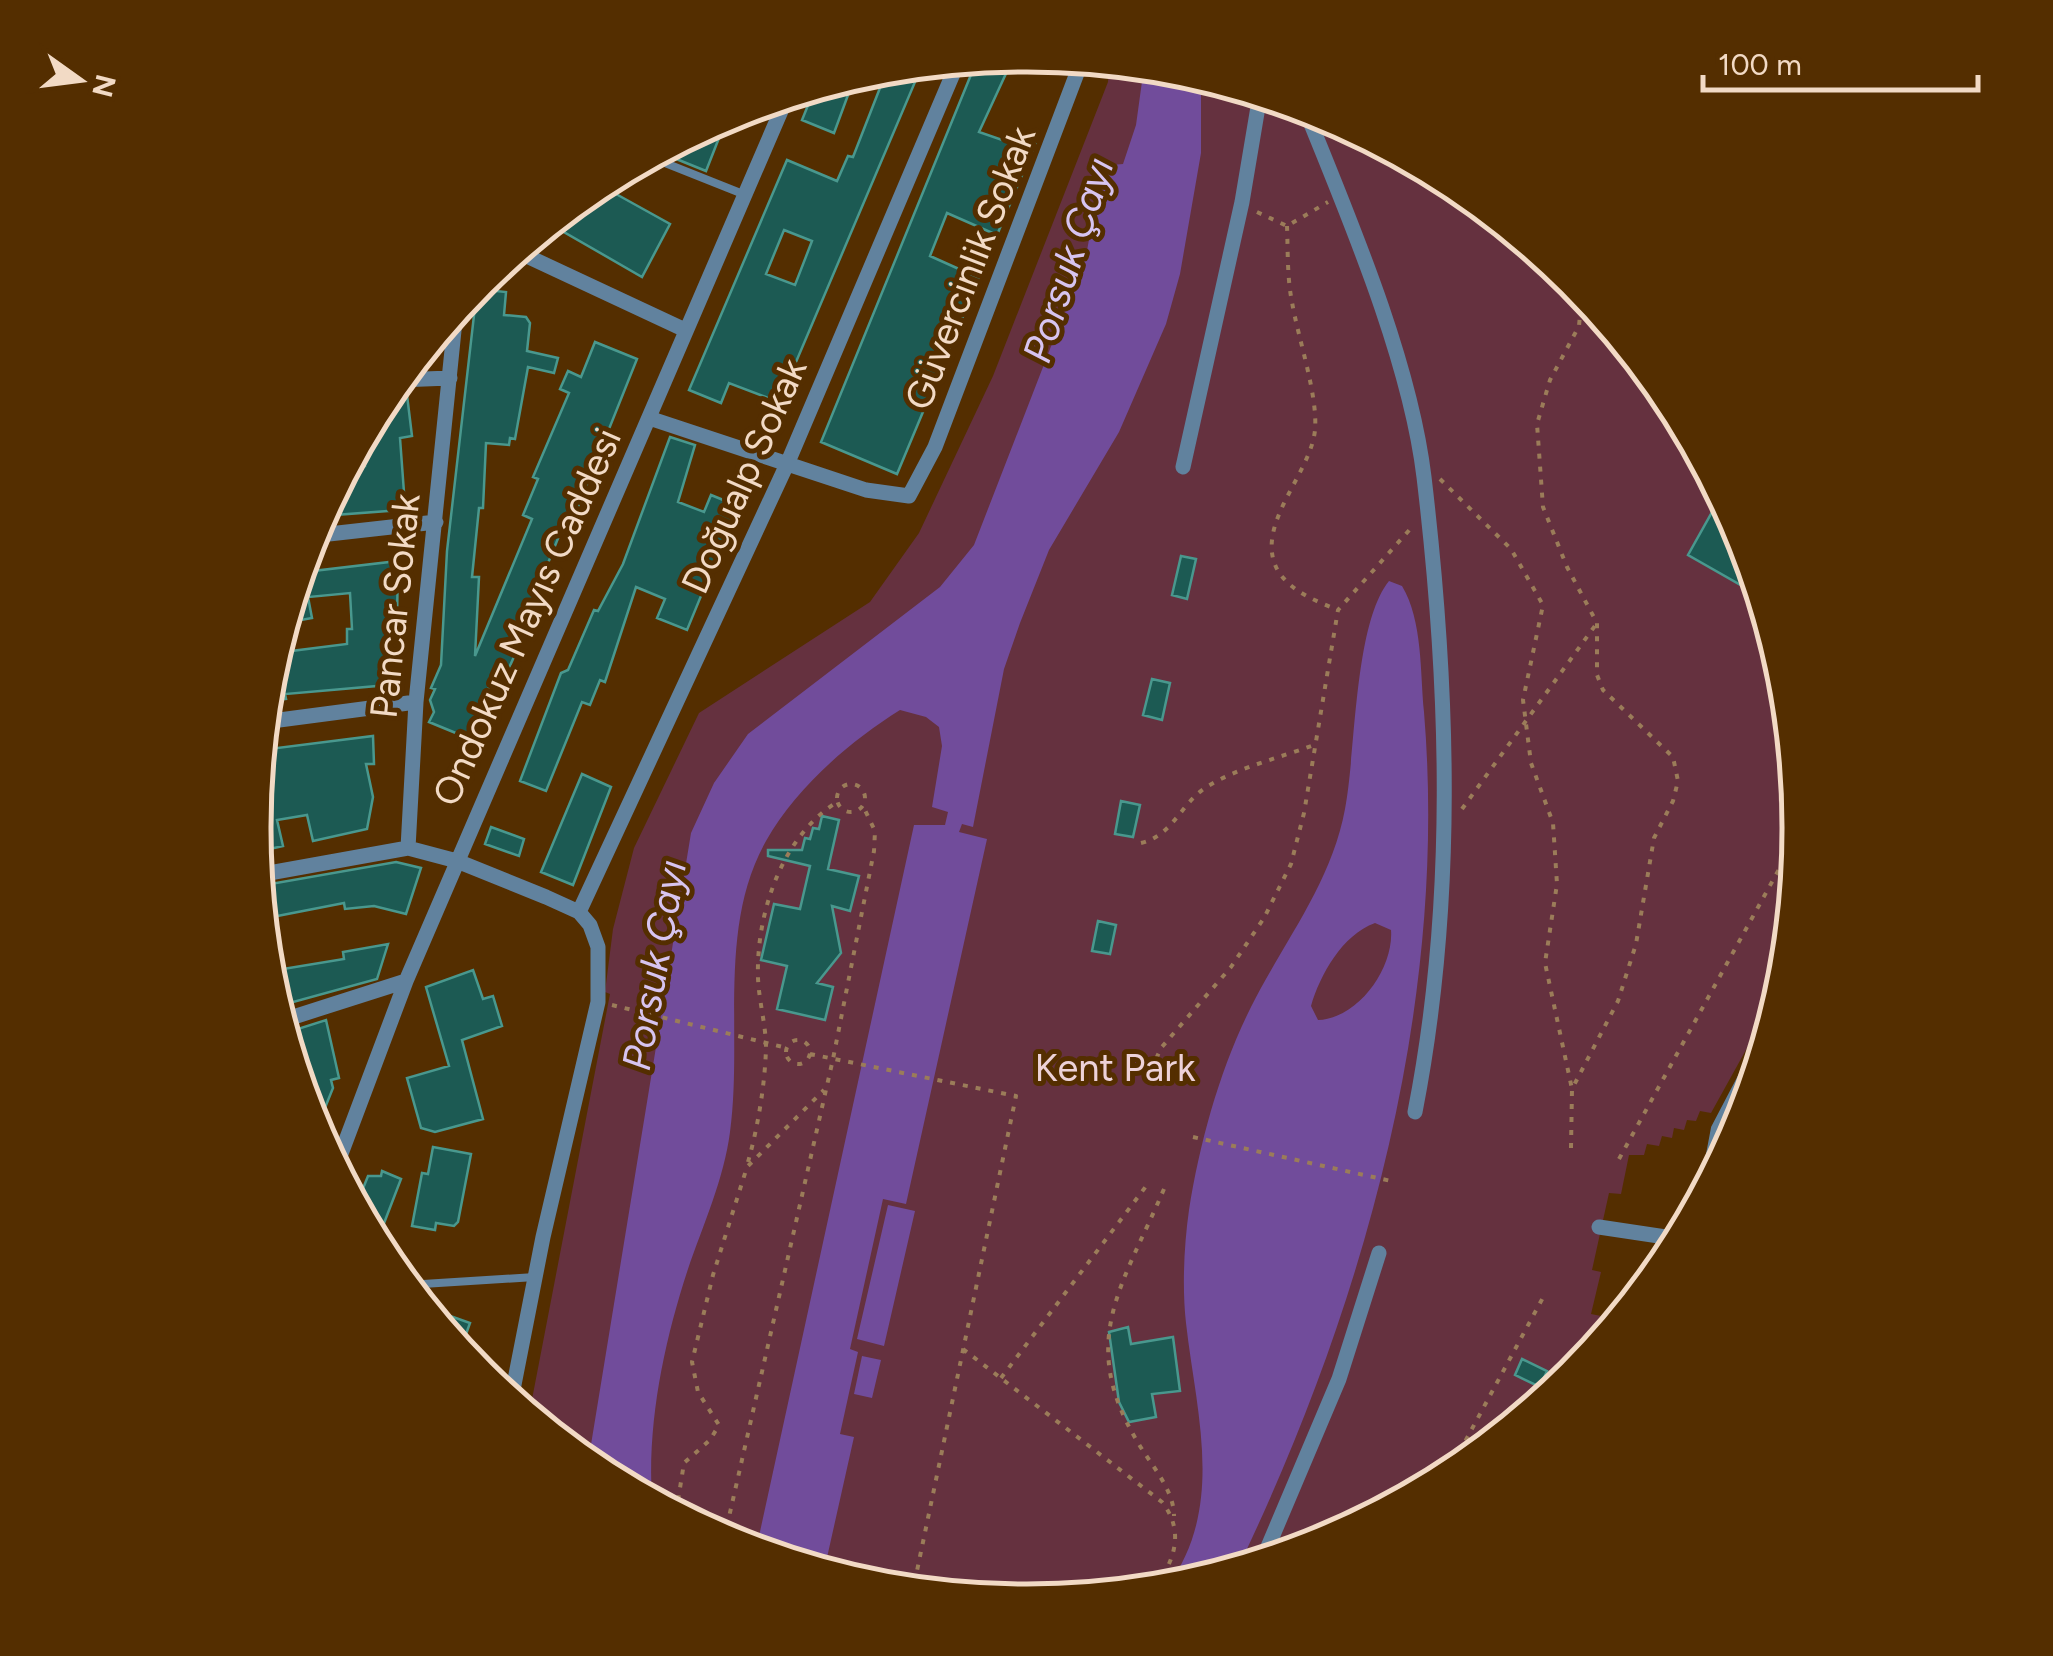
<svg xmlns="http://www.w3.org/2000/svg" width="2053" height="1656" font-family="Figtree,sans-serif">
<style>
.green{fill:#65313f}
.water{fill:#714c9b;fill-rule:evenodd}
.building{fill:#1c5a53;stroke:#49988e;stroke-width:2.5;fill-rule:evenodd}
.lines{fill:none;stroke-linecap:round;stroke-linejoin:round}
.path{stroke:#9b7c59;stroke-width:4;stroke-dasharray:5 8;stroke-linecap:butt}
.lane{stroke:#61829e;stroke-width:8}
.street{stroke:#61829e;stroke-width:15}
.secondary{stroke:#75abd6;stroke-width:20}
.labels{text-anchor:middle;stroke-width:10;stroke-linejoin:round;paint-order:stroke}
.street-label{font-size:38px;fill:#f2dac5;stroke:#542e00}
.park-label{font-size:38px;fill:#edd2d8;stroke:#542e00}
.water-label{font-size:40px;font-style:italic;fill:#d7c4f0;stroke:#542e00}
.rim{fill:none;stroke:#f2dac5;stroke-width:5}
</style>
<rect width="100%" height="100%" fill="#542e00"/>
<path class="green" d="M 1109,63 L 1178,70 L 1323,114 L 1456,186 L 1573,282 L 1670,399 L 1741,533 L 1785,678 L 1799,829 L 1783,983 L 1711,1113 L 1700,1111 L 1696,1121 L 1687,1120 L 1684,1130 L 1674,1128 L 1672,1138 L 1662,1136 L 1659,1146 L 1647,1144 L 1644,1155 L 1629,1155 L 1621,1194 L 1609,1193 L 1592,1270 L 1601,1272 L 1591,1314 L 1601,1316 C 1590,1336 1580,1365 1564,1382 C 1522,1429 1447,1475 1392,1505 C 1130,1645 852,1624 600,1472 C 575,1457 552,1434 529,1415 L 610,994 L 605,992 L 613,929 L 634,848 L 699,713 L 870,602 L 919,533 L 993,376 L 1108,82 Z"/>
<path class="water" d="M 1144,67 L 1201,77 L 1201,153 L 1180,274 L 1166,324 L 1119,432 L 1049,550 L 1020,623 L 1004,669 L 973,827 L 962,824 L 959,832 L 987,839 L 906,1204 L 883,1199 L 850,1349 L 858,1352 L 840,1434 L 854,1437 L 824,1571 L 756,1550 L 914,825 L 945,825 L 948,812 L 932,807 L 942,746 L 939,727 L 926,717 L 900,710 C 849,742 796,788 766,841 C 717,928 743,1037 730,1132 C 724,1179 703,1225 688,1269 C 664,1342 647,1423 652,1500 L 588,1463 L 691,833 L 714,783 L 748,734 L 940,587 L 974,545 L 1086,256 L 1095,207 L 1112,165 L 1123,164 L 1136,125 Z
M 1389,581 L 1402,586 C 1423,621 1420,673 1424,712 C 1448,999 1367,1294 1246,1551 L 1237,1568 L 1167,1587 C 1226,1507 1196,1413 1186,1323 C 1182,1288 1184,1245 1189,1210 C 1200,1141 1220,1069 1251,1007 C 1284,941 1331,884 1345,809 C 1356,752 1354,624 1389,581 ZM 1375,923 L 1391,930 C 1394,968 1358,1019 1318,1020 L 1311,1006 C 1320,975 1342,935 1375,923 Z
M 888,1205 L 915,1211 L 884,1346 L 857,1339 Z
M 862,1356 L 881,1360 L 872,1398 L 854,1394 Z"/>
<path class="building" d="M 1008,57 L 1005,65 L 1009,67 L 979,132 L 1005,141 L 1009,133 L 1035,144 L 997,235 L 947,213 L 930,256 L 979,278 L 897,474 L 821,442 L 977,60 Z
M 887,70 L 915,82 L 779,402 L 729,383 L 721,403 L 689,390 L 787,160 L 837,181 L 848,156 L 853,157 ZM 784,230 L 812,241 L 795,285 L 766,274 Z
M 855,76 L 834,133 L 802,120 L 815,88 Z
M 728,115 L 706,171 L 659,152 Z
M 598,184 L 670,224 L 642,277 L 550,224 Z
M 477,289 L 506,292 L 504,315 L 526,317 L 530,323 L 527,351 L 558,358 L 554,373 L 528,367 L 515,439 L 510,438 L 509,445 L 486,443 L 483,508 L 479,508 L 472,577 L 479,577 L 475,656 L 532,519 L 523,515 L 538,479 L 533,477 L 569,393 L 560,389 L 568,371 L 581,377 L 595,342 L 637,359 L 567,534 L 561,531 L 544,573 L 549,574 L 530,621 L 504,679 L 494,675 L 468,738 L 429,722 L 434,712 L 430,700 L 435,689 L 431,688 L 441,665 L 447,551 Z
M 407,395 L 412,436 L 400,438 L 405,506 L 401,510 L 321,516 L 347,467 L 365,466 L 363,437 L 384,398 Z
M 670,437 L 695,445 L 678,502 L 704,512 L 711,495 L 738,506 L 687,630 L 657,618 L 665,599 L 636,587 L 605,682 L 600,680 L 590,705 L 582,702 L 546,791 L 520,781 L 561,673 L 568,670 L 594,610 L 598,611 L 623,564 Z
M 1721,496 L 1741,533 L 1760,596 L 1688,555 Z
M 1181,556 L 1196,559 L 1187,599 L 1172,595 Z
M 398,561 L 397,620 L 391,627 L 388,685 L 285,694 L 286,699 L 266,701 L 276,653 L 347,644 L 347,629 L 352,629 L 350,593 L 308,597 L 312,618 L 285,623 L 303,564 L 304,572 Z
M 1152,679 L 1170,683 L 1162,720 L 1143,715 Z
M 373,736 L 374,764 L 366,764 L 373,797 L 367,829 L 313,841 L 307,815 L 277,820 L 283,846 L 256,852 L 254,827 L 261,750 Z
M 582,774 L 611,787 L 573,885 L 541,872 Z
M 1121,801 L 1140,805 L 1133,837 L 1115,834 Z
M 822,816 L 839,820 L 828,869 L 859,876 L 850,911 L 832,906 L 841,953 L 817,983 L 833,987 L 825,1020 L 777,1009 L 787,966 L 761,960 L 774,904 L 800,909 L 810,866 L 768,856 L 768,850 L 802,850 L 805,838 L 810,839 L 813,828 L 819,829 Z
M 491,827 L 524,839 L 519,856 L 485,844 Z
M 396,862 L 421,868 L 406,914 L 374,906 L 345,909 L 344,903 L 262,919 L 259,886 Z
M 1098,921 L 1116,925 L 1110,954 L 1092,951 Z
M 388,944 L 377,979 L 286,1004 L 277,970 L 344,959 L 343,952 Z
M 473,970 L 483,999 L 493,996 L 502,1026 L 462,1040 L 483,1119 L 435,1132 L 421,1128 L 407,1078 L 449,1066 L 426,987 Z
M 326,1020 L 339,1078 L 331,1080 L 333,1088 L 316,1130 L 285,1033 Z
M 433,1147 L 471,1154 L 458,1222 L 454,1226 L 436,1223 L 435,1230 L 412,1226 L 422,1173 L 428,1174 Z
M 382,1171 L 401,1179 L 381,1231 L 366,1225 L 356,1206 L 368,1176 L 381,1176 Z
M 425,1307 L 470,1323 L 460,1351 L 438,1323 Z
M 1128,1327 L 1131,1344 L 1173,1337 L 1180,1391 L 1152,1394 L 1156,1417 L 1129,1422 L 1119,1402 L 1109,1332 Z
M 1522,1359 L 1547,1371 L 1540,1387 L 1515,1375 Z"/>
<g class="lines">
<path class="path" d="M 1328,125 L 1361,135
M 1257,212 L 1287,226 L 1328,202
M 1287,226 C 1288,251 1287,277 1292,302 C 1298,338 1318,395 1315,430 C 1311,473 1256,523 1276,567 C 1287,590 1316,601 1338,610
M 1440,479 L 1511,549 L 1543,605 L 1523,700 L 1531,763 L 1553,823 L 1557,884 L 1545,963 L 1572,1089
M837 798a14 14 0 1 1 28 0a14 14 0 1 1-28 0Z
M 1462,809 L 1597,623
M 1141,843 C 1172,836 1181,804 1205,788 C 1236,768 1279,758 1314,745
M 612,1005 L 787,1048
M786 1052a12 12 0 1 1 24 0a12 12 0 1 1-24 0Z
M 810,1054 L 1016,1096 L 913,1590
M 1151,1070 L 1161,1048 L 1231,967 L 1264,918 L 1291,864 L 1304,813 L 1338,610 L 1412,527
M 1193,1137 L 1391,1181
M 1571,1148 L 1572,1089 L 1618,1001 L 1636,944 L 1654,838 L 1673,801 L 1678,781 L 1673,757 L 1603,690 L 1597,675 L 1597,623 L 1567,567 L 1543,507 L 1537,424 L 1550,380 L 1579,326 L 1582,293
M 1619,1159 L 1799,833
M 748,1162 C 758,1127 765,1084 766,1048 C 766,1025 759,1002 758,978 C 756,915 781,837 837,802
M 1164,1189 C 1123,1285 1077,1341 1137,1441 C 1150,1464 1174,1489 1174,1516
M 963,1349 L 1162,1502 C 1185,1531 1175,1562 1153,1589
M 1001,1378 L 1147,1185
M 1447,1475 L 1546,1292
M 676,1513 L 684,1463 L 710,1440 L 719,1425 L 698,1392 L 692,1362 L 713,1275 L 747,1167 L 824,1090
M 724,1539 L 833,1059 L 874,851 L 875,831 L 863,806"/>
<path class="lane" d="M 650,157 L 743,194
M 1702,1197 L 1715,1128 L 1772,1019
M 407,1285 L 535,1277
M 1585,1360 L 1598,1336 L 1622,1315
M 486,1380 L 514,1385"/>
<path class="street" d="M 1305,109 C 1349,218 1410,360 1424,477 C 1449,688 1456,902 1415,1112
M 516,251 L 683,329
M 399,380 L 450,378
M 649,418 L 866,490 L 909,496 L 935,447 L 1082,60
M 1183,467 L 1242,202 L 1260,95
M 311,536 L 436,522
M 264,722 L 416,702
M 408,848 L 416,702 L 456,311
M 258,875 L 408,848 L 457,861 L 546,897 L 579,912 L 590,925 L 598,947 L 598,1002 L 543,1237 L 511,1400
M 579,912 L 788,462 L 958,62
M 281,1021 L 406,981
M 336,1167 L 406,981 L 787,97
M 1599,1227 L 1679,1239
M 1262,1561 L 1339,1379 L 1379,1253"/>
<path class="secondary" d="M 1668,1259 L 1678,1241"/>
</g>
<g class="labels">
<g class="street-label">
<text transform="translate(970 268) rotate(-69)" y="13">Güvercinlik Sokak</text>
<text transform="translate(744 476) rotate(-66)" y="13">Doğualp Sokak</text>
<text transform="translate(395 606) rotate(-84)" y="13">Pancar Sokak</text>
<text transform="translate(527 617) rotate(-66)" y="13">Ondokuz Mayıs Caddesi</text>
</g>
<g class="park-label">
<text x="1115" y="1081">Kent Park</text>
</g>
<g class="water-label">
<text transform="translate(1068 260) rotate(-72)" y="14">Porsuk Çayı</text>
<text transform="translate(654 965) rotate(-80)" y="14">Porsuk Çayı</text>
</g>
</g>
<path d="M0 0H2053V1656H0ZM1026 72H1027A755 755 0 0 1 1782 827V829A755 755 0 0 1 1027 1584H1026A755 755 0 0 1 271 829V827A755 755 0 0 1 1026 72Z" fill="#542e00" fill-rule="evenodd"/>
<path class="rim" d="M1026 72H1027A755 755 0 0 1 1782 827V829A755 755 0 0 1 1027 1584H1026A755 755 0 0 1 271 829V827A755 755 0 0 1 1026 72Z"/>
<g transform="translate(80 80) rotate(104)" stroke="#542e00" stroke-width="8" paint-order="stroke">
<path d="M0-8L18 38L0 25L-18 38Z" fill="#f2dac5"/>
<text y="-15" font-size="28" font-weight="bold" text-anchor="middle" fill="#f2dac5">N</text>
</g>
<path d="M1703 75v15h275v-15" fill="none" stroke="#f2dac5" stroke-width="5"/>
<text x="1718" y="75" font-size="30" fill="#f2dac5" stroke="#542e00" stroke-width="8" paint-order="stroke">100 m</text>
</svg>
